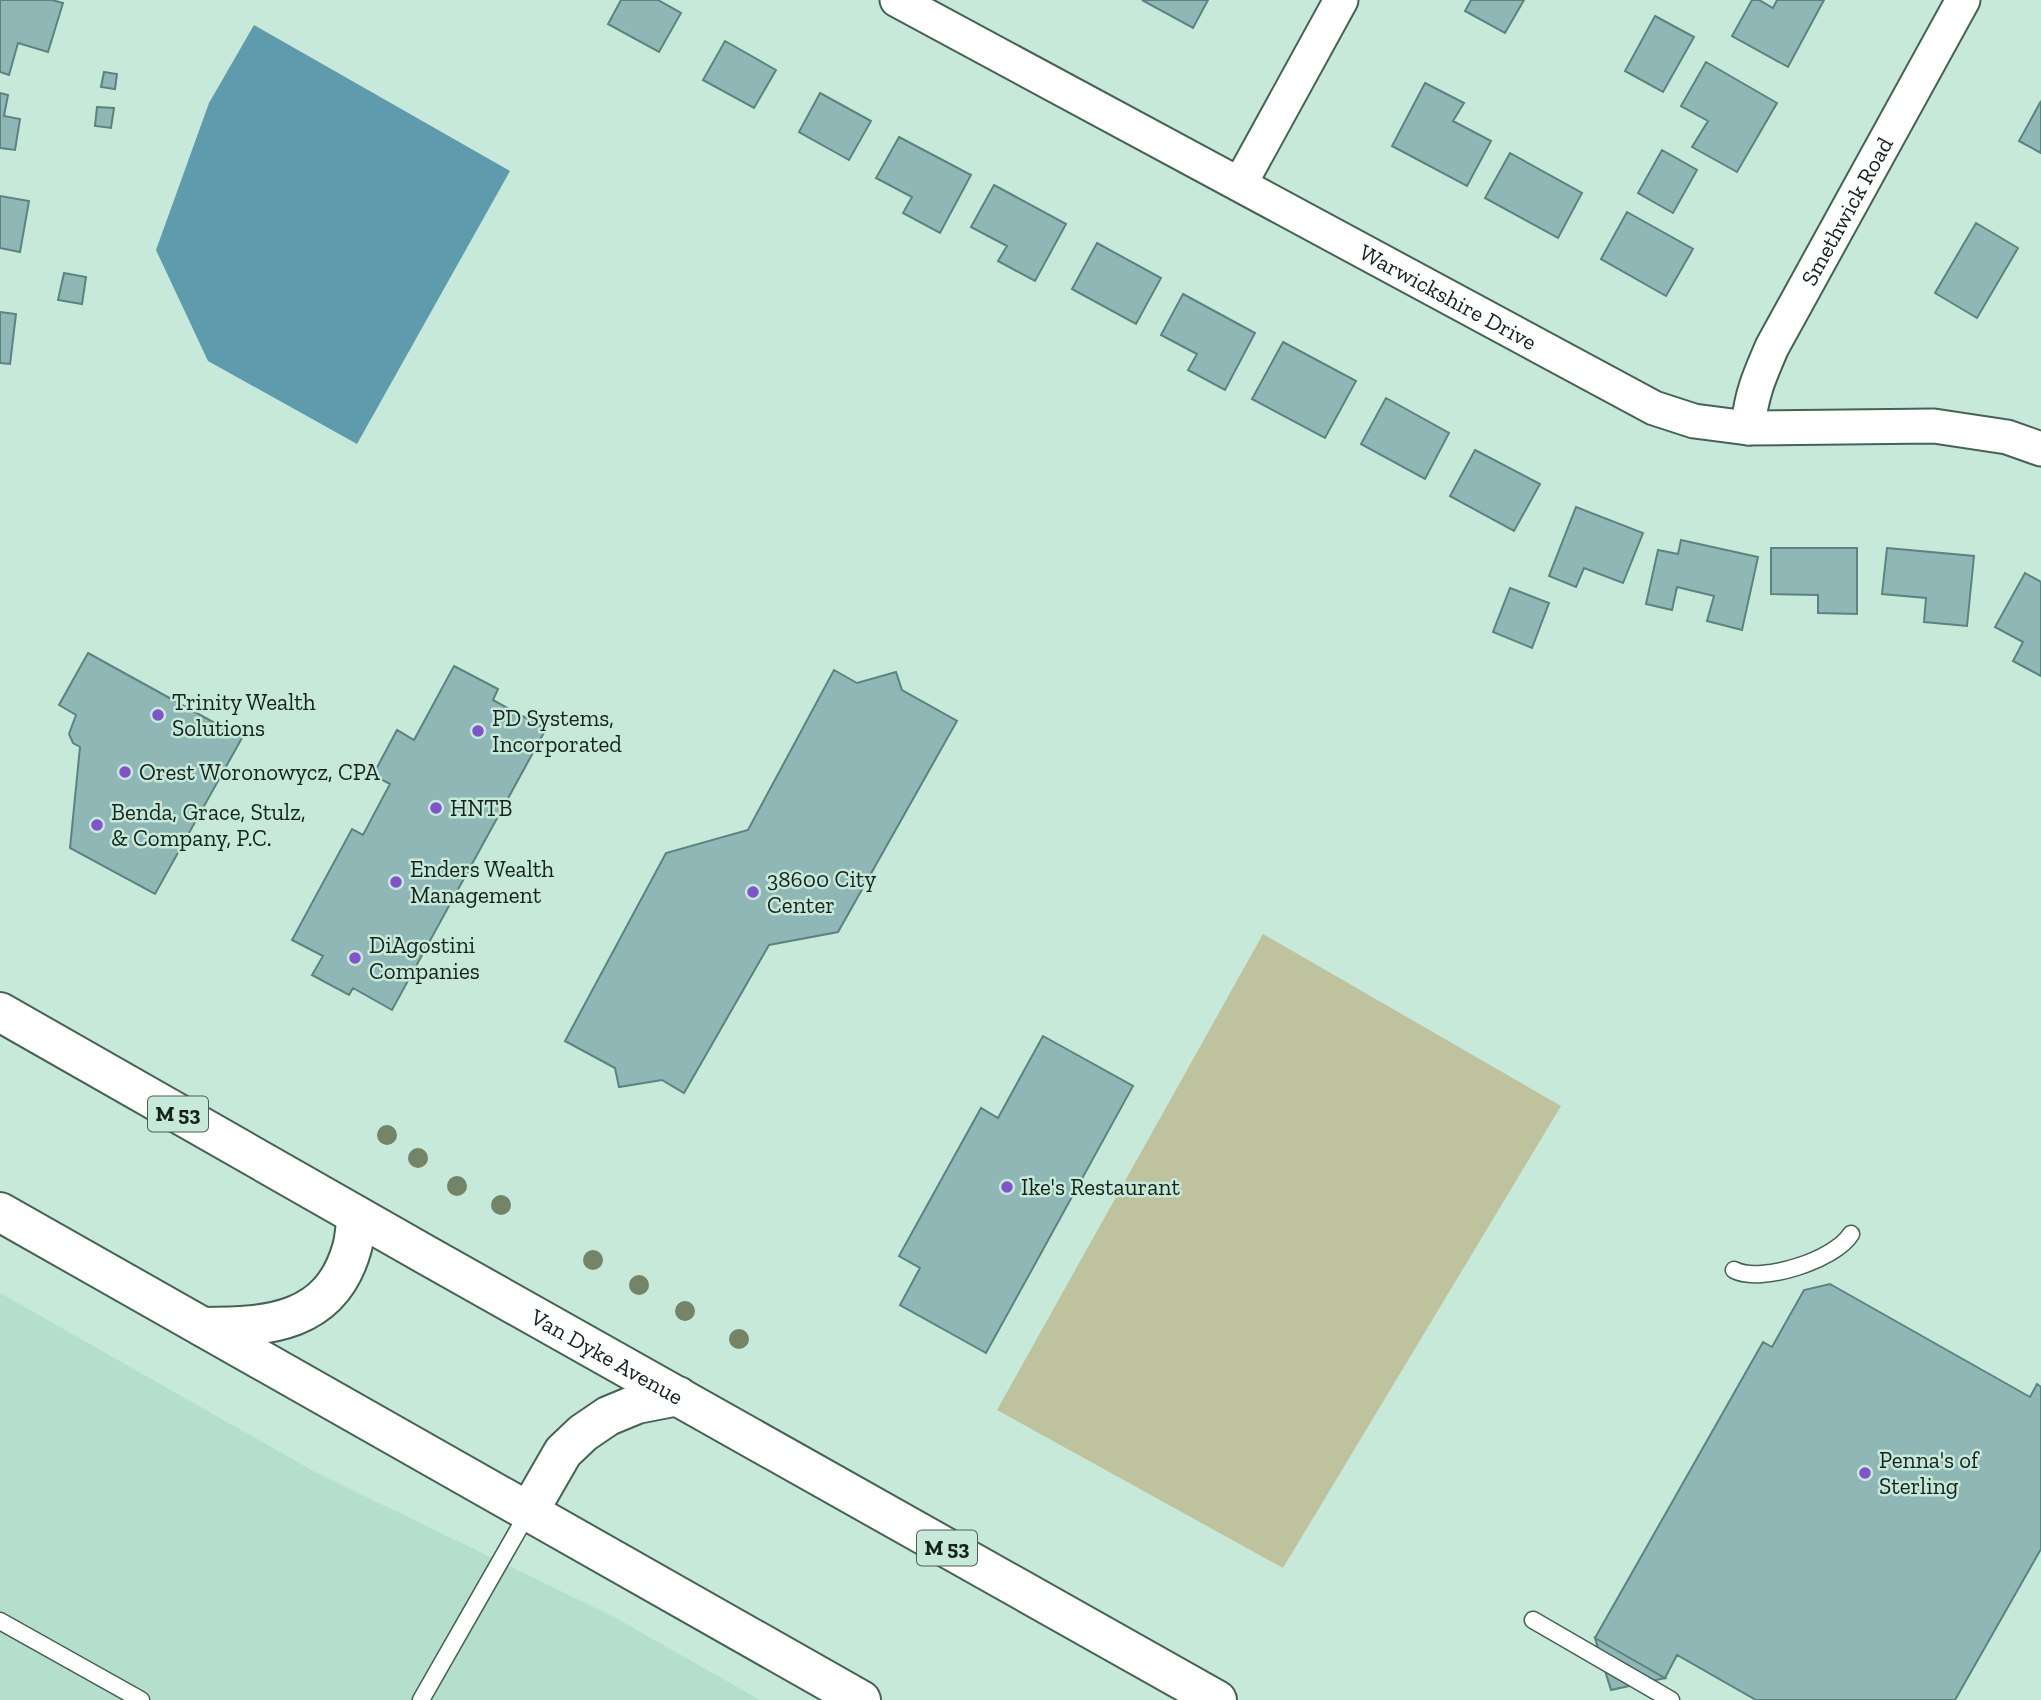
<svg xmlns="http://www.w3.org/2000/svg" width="2041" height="1700" font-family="'Zilla Slab',serif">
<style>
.built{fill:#b4dfcc}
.green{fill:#bec29d}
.water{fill:#5e9bad}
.building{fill:#8fb7b5;stroke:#5d8381;stroke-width:2}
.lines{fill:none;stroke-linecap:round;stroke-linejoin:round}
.service-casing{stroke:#446355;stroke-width:19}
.minor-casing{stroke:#446355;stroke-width:37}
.primary-casing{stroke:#446355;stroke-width:42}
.service{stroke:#fff;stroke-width:16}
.minor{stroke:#fff;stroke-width:33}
.primary{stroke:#fff;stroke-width:38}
.tree{fill:#748567}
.poi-dot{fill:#8252cb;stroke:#c6e9d9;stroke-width:2.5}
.labels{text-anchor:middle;stroke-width:5;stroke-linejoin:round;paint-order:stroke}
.shield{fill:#c6e9d9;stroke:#4b5e55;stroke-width:2}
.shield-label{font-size:21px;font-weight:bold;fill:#16231d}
.street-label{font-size:23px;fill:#16231d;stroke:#c6e9d9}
.poi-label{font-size:23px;fill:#16231d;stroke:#c6e9d9;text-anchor:start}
</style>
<rect width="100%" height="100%" fill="#c6e9d9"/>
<path class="built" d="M 0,1293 L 315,1472 L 614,1617 L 760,1700 L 0,1700 Z"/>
<path class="green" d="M 1263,934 L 1561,1106 L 1283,1568 L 997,1410 Z"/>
<path class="water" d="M 254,25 L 510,171 L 357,444 L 208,361 L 156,250 L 209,103 Z"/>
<path class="building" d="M 0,0 L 52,0 L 63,3 L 48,52 L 18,43 L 9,75 L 0,72 Z
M 621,0 L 658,0 L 681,13 L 659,52 L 608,24 Z
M 1142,0 L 1208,0 L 1193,28 Z
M 1471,0 L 1524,0 L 1505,33 L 1465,11 Z
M 1752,0 L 1759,0 L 1773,8 L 1777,0 L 1824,0 L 1788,67 L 1732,36 Z
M 1655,16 L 1694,37 L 1663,92 L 1625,71 Z
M 725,41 L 776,70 L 754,108 L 703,80 Z
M 1706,62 L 1777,103 L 1737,172 L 1692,147 L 1708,121 L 1681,106 Z
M 104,72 L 117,74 L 115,89 L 101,87 Z
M 1425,83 L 1464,103 L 1453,121 L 1491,141 L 1467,186 L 1392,146 Z
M 0,93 L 8,95 L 4,116 L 20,119 L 15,150 L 0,148 Z
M 820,93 L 871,121 L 849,160 L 799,132 Z
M 2041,101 L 2041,153 L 2019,141 Z
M 97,107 L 114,108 L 111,128 L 95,126 Z
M 899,137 L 971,175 L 940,233 L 903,213 L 912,197 L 876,178 Z
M 1662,150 L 1697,170 L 1673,213 L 1638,193 Z
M 1510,153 L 1582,193 L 1558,238 L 1485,198 Z
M 994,185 L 1066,224 L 1035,281 L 998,261 L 1007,246 L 971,227 Z
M 0,196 L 29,201 L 20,252 L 0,248 Z
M 1627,212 L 1693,249 L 1666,296 L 1601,259 Z
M 1976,223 L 2018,248 L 1977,318 L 1935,293 Z
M 1097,243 L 1161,278 L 1136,324 L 1072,289 Z
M 64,273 L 86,277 L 82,304 L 58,300 Z
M 1183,294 L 1255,333 L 1225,390 L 1188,370 L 1197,354 L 1161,335 Z
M 0,312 L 16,314 L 10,364 L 0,363 Z
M 1283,342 L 1356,381 L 1325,438 L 1252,399 Z
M 1386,398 L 1449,433 L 1425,479 L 1361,444 Z
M 1475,450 L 1540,484 L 1514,531 L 1450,496 Z
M 1576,507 L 1643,533 L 1623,583 L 1584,568 L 1576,587 L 1549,576 Z
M 1681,540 L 1758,557 L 1742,630 L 1707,621 L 1714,596 L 1677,587 L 1672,610 L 1646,604 L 1658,550 L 1678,554 Z
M 1771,548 L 1857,548 L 1857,614 L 1818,613 L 1818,595 L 1771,594 Z
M 1887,548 L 1974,556 L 1967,626 L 1924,622 L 1926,598 L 1882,594 Z
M 2025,573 L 2041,582 L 2041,676 L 2013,661 L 2023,642 L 1995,627 Z
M 1510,588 L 1549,603 L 1532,648 L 1493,632 Z
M 88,653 L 242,738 L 155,894 L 70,848 L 80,747 L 73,743 L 69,734 L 76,715 L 59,705 Z
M 454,666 L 498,689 L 493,700 L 546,729 L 392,1010 L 353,988 L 349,995 L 312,975 L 323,956 L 292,940 L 352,829 L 363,835 L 390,784 L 373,775 L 397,730 L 414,740 Z
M 834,670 L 857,683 L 896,672 L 902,690 L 957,721 L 838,932 L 769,945 L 684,1093 L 662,1080 L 619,1087 L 615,1068 L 565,1041 L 666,853 L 748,830 Z
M 1043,1036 L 1133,1086 L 986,1353 L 900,1305 L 920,1268 L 899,1256 L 981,1108 L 998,1118 Z
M 1830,1284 L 2030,1397 L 2037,1384 L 2041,1387 L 2041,1549 L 1955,1700 L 1756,1700 L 1677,1655 L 1665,1678 L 1595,1638 L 1763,1342 L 1772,1347 L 1804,1290 Z
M 1595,1638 L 1665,1678 L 1611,1690 Z"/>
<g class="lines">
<g class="service-casing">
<path id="service" d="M 1734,1270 C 1761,1284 1835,1260 1851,1234
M 1533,1620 L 1671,1700
M 0,1621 L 141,1700
M 421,1700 L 529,1511"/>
</g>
<g class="minor-casing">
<g id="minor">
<path id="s1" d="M 897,0 L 1654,408 L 1694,421 L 1748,428 L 1934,426 L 2007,437 L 2041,449"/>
<path d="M 1240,184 L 1341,0"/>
<path id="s2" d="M 1748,428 C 1751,395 1759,377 1772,347 L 1963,0"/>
</g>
</g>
<g class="primary-casing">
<g id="primary">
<path id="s3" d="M 0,1012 L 428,1256 L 1217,1700"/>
<path d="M 0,1212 L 861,1700"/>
<path d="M 203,1327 C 269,1327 331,1323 352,1248 C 355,1238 355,1226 357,1216"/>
<path d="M 529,1511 L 563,1452 L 583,1433 L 608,1416 L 637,1404 L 678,1396"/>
</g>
</g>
<use href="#service" class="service"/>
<use href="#minor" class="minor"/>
<use href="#primary" class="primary"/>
</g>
<g class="tree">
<circle cx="387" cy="1135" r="10"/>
<circle cx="418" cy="1158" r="10"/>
<circle cx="457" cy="1186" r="10"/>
<circle cx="501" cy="1205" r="10"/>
<circle cx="593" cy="1260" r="10"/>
<circle cx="639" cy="1285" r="10"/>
<circle cx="685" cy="1311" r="10"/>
<circle cx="739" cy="1339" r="10"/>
</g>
<g class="poi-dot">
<circle cx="158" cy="715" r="7"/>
<circle cx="478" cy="731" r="7"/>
<circle cx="125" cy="772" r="7"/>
<circle cx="436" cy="808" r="7"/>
<circle cx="97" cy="825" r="7"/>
<circle cx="396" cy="882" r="7"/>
<circle cx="753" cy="892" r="7"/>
<circle cx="355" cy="958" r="7"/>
<circle cx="1007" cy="1187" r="7"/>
<circle cx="1865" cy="1473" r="7"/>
</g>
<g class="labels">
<g class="shield">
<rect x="148" y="1096.5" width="60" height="35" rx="5"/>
<rect x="917" y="1530.5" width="60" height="35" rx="5"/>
</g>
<g class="shield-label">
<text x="178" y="1121">M 53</text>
<text x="947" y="1555">M 53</text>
</g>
<g class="street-label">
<text dy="8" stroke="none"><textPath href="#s2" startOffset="240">Smethwick Road</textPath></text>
<text dy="8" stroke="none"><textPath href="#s1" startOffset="626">Warwickshire Drive</textPath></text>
<text dy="8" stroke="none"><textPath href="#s3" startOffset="698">Van Dyke Avenue</textPath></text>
</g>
<g class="poi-label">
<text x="172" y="710">Trinity Wealth<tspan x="172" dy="26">Solutions</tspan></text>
<text x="492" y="726">PD Systems,<tspan x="492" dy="26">Incorporated</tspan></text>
<text x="139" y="780">Orest Woronowycz, CPA</text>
<text x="450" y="816">HNTB</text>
<text x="111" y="820">Benda, Grace, Stulz,<tspan x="111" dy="26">&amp; Company, P.C.</tspan></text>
<text x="410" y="877">Enders Wealth<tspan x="410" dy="26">Management</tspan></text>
<text x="767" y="887">38600 City<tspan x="767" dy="26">Center</tspan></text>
<text x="369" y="953">DiAgostini<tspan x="369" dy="26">Companies</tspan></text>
<text x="1021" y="1195">Ike's Restaurant</text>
<text x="1879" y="1468">Penna's of<tspan x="1879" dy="26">Sterling</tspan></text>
</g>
</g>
</svg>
